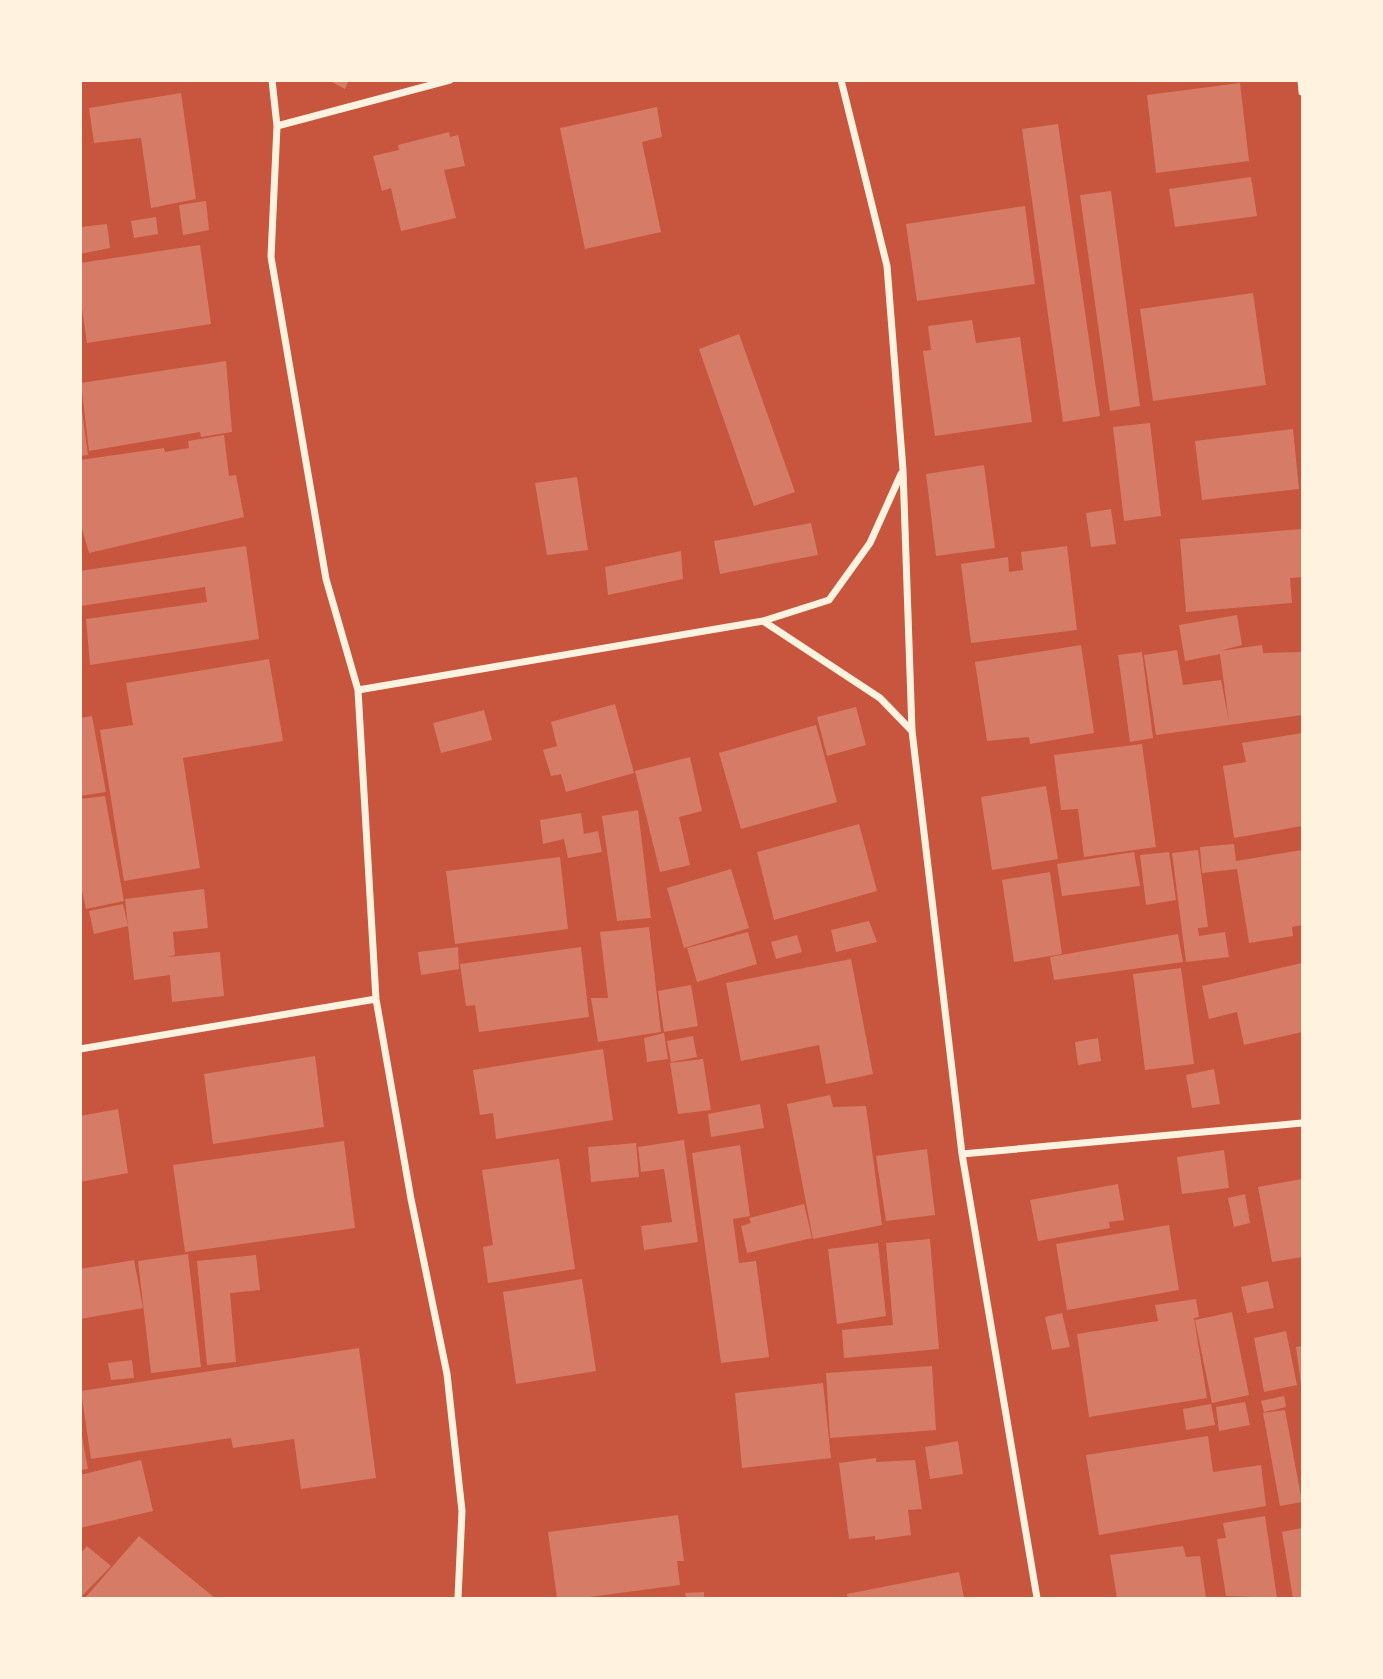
<svg xmlns="http://www.w3.org/2000/svg" width="1383" height="1679" font-family="Jost,sans-serif">
<style>
.building{fill:#d67c66}
.lines{fill:none;stroke-linecap:round;stroke-linejoin:round}
.minor{stroke:#fff3e0;stroke-width:7}
</style>
<rect width="100%" height="100%" fill="#c8553d"/>
<path class="building" d="M 328,80 L 349,80 L 345,89 Z
M 1240,83 L 1249,161 L 1156,173 L 1147,95 Z
M 181,93 L 196,199 L 151,208 L 141,138 L 94,143 L 89,108 Z
M 657,107 L 662,137 L 642,142 L 661,232 L 585,249 L 560,128 Z
M 1058,124 L 1100,416 L 1063,422 L 1022,129 Z
M 449,132 L 450,137 L 458,135 L 465,166 L 444,170 L 456,218 L 401,231 L 391,188 L 382,191 L 373,156 L 399,150 L 398,145 Z
M 1251,177 L 1257,216 L 1175,227 L 1169,189 Z
M 1111,191 L 1140,406 L 1110,411 L 1080,195 Z
M 206,201 L 209,230 L 183,235 L 179,205 Z
M 1025,206 L 1035,284 L 917,301 L 906,224 Z
M 156,217 L 158,234 L 134,238 L 131,221 Z
M 107,224 L 110,248 L 80,254 L 80,227 Z
M 200,245 L 211,324 L 87,343 L 80,295 L 80,263 Z
M 1253,293 L 1266,385 L 1153,401 L 1140,309 Z
M 972,320 L 976,343 L 1020,337 L 1032,422 L 935,436 L 923,351 L 931,350 L 928,326 Z
M 739,334 L 795,492 L 754,506 L 699,349 Z
M 226,361 L 232,432 L 201,437 L 200,432 L 89,451 L 81,383 Z
M 82,411 L 88,455 L 80,456 L 80,412 Z
M 1150,423 L 1161,516 L 1124,521 L 1113,427 Z
M 1293,429 L 1299,489 L 1202,500 L 1195,441 Z
M 224,435 L 229,476 L 236,475 L 244,517 L 89,553 L 80,522 L 80,460 L 164,448 L 165,452 L 189,448 L 188,441 Z
M 984,465 L 995,548 L 936,556 L 926,474 Z
M 577,477 L 588,550 L 547,555 L 535,483 Z
M 1111,509 L 1116,544 L 1091,547 L 1086,513 Z
M 811,523 L 818,555 L 720,574 L 714,541 Z
M 1301,529 L 1302,577 L 1290,578 L 1292,603 L 1186,612 L 1180,539 Z
M 246,546 L 259,639 L 90,665 L 86,619 L 207,602 L 205,587 L 81,606 L 80,571 Z
M 1067,546 L 1077,630 L 971,643 L 961,564 L 1008,557 L 1009,572 L 1023,570 L 1021,552 Z
M 681,551 L 683,579 L 608,595 L 605,567 Z
M 1237,615 L 1242,645 L 1219,651 L 1262,645 L 1263,653 L 1302,652 L 1302,715 L 1156,735 L 1144,655 L 1177,650 L 1183,685 L 1221,680 L 1229,722 L 1220,654 L 1185,661 L 1179,625 Z
M 1081,645 L 1094,733 L 1030,744 L 1029,737 L 987,741 L 975,662 Z
M 1142,652 L 1153,738 L 1130,742 L 1118,655 Z
M 269,659 L 283,741 L 183,758 L 200,868 L 124,881 L 100,730 L 133,725 L 126,683 Z
M 615,704 L 634,773 L 566,792 L 561,774 L 551,776 L 543,750 L 557,746 L 551,722 Z
M 856,707 L 866,745 L 827,756 L 817,717 Z
M 484,710 L 492,740 L 441,753 L 433,723 Z
M 92,716 L 106,792 L 80,796 L 80,718 Z
M 816,725 L 837,802 L 741,829 L 719,753 Z
M 1302,733 L 1302,826 L 1234,838 L 1223,766 L 1246,762 L 1242,743 Z
M 1142,744 L 1156,847 L 1084,857 L 1078,809 L 1061,810 L 1054,755 Z
M 690,757 L 702,811 L 679,817 L 690,865 L 660,872 L 635,771 Z
M 1046,786 L 1058,859 L 992,870 L 981,797 Z
M 105,796 L 124,901 L 86,909 L 80,882 L 80,799 Z
M 638,810 L 651,918 L 617,921 L 602,816 Z
M 581,813 L 584,834 L 598,831 L 602,852 L 568,858 L 564,839 L 543,844 L 540,820 Z
M 859,824 L 877,891 L 774,920 L 757,852 Z
M 1234,844 L 1236,861 L 1302,850 L 1302,925 L 1292,927 L 1293,936 L 1249,943 L 1237,869 L 1202,873 L 1200,847 Z
M 1198,850 L 1208,927 L 1198,928 L 1199,936 L 1225,932 L 1229,957 L 1186,962 L 1172,853 Z
M 1134,852 L 1140,886 L 1062,896 L 1057,864 Z
M 1169,852 L 1176,900 L 1146,905 L 1140,855 Z
M 560,857 L 568,929 L 455,944 L 446,871 Z
M 731,869 L 749,928 L 684,948 L 667,888 Z
M 1050,872 L 1062,954 L 1014,962 L 1002,880 Z
M 204,889 L 208,928 L 173,932 L 175,955 L 167,957 L 220,952 L 224,996 L 172,1002 L 170,975 L 134,980 L 125,899 Z
M 123,904 L 128,926 L 94,934 L 89,911 Z
M 869,921 L 877,942 L 836,952 L 831,930 Z
M 649,927 L 661,1032 L 598,1042 L 591,998 L 608,998 L 600,932 Z
M 748,932 L 757,964 L 697,982 L 687,948 Z
M 1178,934 L 1183,962 L 1054,980 L 1050,957 Z
M 797,935 L 802,952 L 776,959 L 771,942 Z
M 458,947 L 459,969 L 421,975 L 418,952 Z
M 581,947 L 589,1017 L 479,1032 L 475,1005 L 466,1006 L 460,964 Z
M 851,959 L 873,1074 L 826,1084 L 819,1045 L 741,1061 L 726,983 Z
M 1302,963 L 1302,1032 L 1244,1045 L 1237,1012 L 1209,1019 L 1202,986 Z
M 1181,968 L 1194,1064 L 1145,1070 L 1133,974 Z
M 691,985 L 698,1026 L 664,1032 L 658,991 Z
M 664,1033 L 668,1059 L 647,1062 L 644,1038 Z
M 693,1036 L 697,1057 L 671,1062 L 667,1041 Z
M 1098,1038 L 1101,1061 L 1078,1065 L 1075,1042 Z
M 603,1049 L 613,1120 L 496,1139 L 493,1113 L 480,1115 L 473,1070 Z
M 315,1056 L 324,1127 L 213,1144 L 204,1074 Z
M 703,1059 L 711,1110 L 678,1114 L 670,1063 Z
M 1214,1069 L 1220,1104 L 1192,1108 L 1186,1075 Z
M 830,1095 L 833,1107 L 866,1106 L 882,1225 L 813,1239 L 787,1104 Z
M 760,1104 L 764,1128 L 711,1137 L 708,1114 Z
M 118,1109 L 128,1173 L 80,1182 L 80,1116 Z
M 684,1140 L 698,1242 L 644,1250 L 641,1226 L 672,1222 L 664,1169 L 641,1172 L 638,1147 Z
M 344,1141 L 355,1228 L 185,1252 L 173,1165 Z
M 636,1143 L 639,1177 L 591,1182 L 588,1147 Z
M 740,1145 L 750,1216 L 733,1219 L 739,1263 L 756,1261 L 769,1357 L 721,1363 L 692,1153 Z
M 927,1149 L 935,1215 L 886,1221 L 876,1156 Z
M 1224,1150 L 1229,1188 L 1182,1194 L 1177,1157 Z
M 559,1159 L 575,1269 L 488,1283 L 483,1247 L 493,1245 L 482,1170 Z
M 1302,1179 L 1302,1257 L 1272,1262 L 1258,1187 Z
M 1118,1184 L 1124,1220 L 1109,1222 L 1110,1228 L 1038,1241 L 1030,1200 Z
M 1245,1194 L 1250,1223 L 1234,1227 L 1228,1198 Z
M 804,1204 L 812,1238 L 747,1253 L 741,1226 L 751,1223 L 749,1218 Z
M 1169,1225 L 1179,1290 L 1067,1310 L 1056,1244 Z
M 930,1239 L 939,1349 L 844,1358 L 842,1330 L 893,1325 L 886,1243 Z
M 878,1243 L 886,1316 L 837,1324 L 828,1249 Z
M 188,1254 L 201,1367 L 151,1373 L 138,1261 Z
M 256,1255 L 260,1290 L 230,1293 L 236,1362 L 207,1365 L 197,1261 Z
M 134,1260 L 143,1308 L 80,1319 L 80,1269 Z
M 582,1279 L 596,1371 L 516,1384 L 503,1292 Z
M 1268,1281 L 1274,1308 L 1247,1313 L 1241,1287 Z
M 1196,1299 L 1199,1317 L 1194,1318 L 1207,1398 L 1089,1417 L 1077,1334 L 1158,1321 L 1155,1305 Z
M 1232,1312 L 1249,1395 L 1212,1403 L 1195,1320 Z
M 1062,1313 L 1070,1347 L 1052,1350 L 1045,1317 Z
M 1286,1331 L 1297,1385 L 1264,1392 L 1254,1338 Z
M 1302,1346 L 1302,1384 L 1301,1384 L 1296,1347 Z
M 359,1348 L 376,1478 L 301,1489 L 294,1439 L 233,1448 L 231,1438 L 91,1459 L 81,1391 Z
M 132,1360 L 134,1378 L 111,1380 L 108,1363 Z
M 932,1366 L 936,1430 L 830,1438 L 826,1373 Z
M 823,1383 L 831,1458 L 742,1468 L 735,1393 Z
M 1284,1396 L 1286,1407 L 1264,1412 L 1261,1401 Z
M 1245,1402 L 1250,1425 L 1219,1431 L 1216,1407 Z
M 1211,1404 L 1215,1425 L 1186,1430 L 1183,1409 Z
M 1285,1410 L 1302,1502 L 1280,1506 L 1263,1413 Z
M 80,1426 L 88,1469 L 80,1470 Z
M 1208,1436 L 1213,1472 L 1261,1465 L 1266,1506 L 1099,1535 L 1086,1455 Z
M 958,1441 L 963,1474 L 930,1479 L 925,1447 Z
M 876,1458 L 876,1462 L 915,1460 L 922,1509 L 908,1510 L 911,1535 L 875,1540 L 875,1536 L 849,1539 L 839,1463 Z
M 141,1460 L 153,1511 L 80,1528 L 80,1475 Z
M 678,1515 L 684,1561 L 677,1561 L 680,1585 L 582,1598 L 557,1598 L 548,1532 Z
M 1265,1516 L 1277,1598 L 1226,1596 L 1217,1539 L 1226,1538 L 1223,1523 Z
M 1302,1528 L 1302,1598 L 1293,1598 L 1282,1532 Z
M 139,1536 L 215,1598 L 85,1598 Z
M 87,1546 L 111,1566 L 80,1598 L 80,1554 Z
M 1183,1546 L 1186,1557 L 1200,1556 L 1206,1598 L 1117,1598 L 1110,1555 Z
M 959,1572 L 964,1598 L 848,1598 L 847,1594 Z
M 704,1592 L 704,1598 L 686,1598 L 685,1593 Z"/>
<g class="lines">
<path class="minor" d="M 272,80 L 277,126 L 271,257 L 326,579 L 358,690 L 376,999 L 411,1199 L 447,1374 L 462,1511 L 458,1598
M 841,80 L 887,266 L 903,470 L 912,731 L 962,1154 L 1037,1598
M 1301,80 L 1302,92
M 277,126 L 450,80
M 763,621 L 880,698 L 912,731
M 358,690 L 763,621 L 829,600 L 870,543 L 901,474
M 80,1049 L 376,999
M 962,1154 L 1302,1123"/>
</g>
<rect width="1383" height="1679" fill="none" stroke="#fff3e0" stroke-width="164"/>
</svg>
